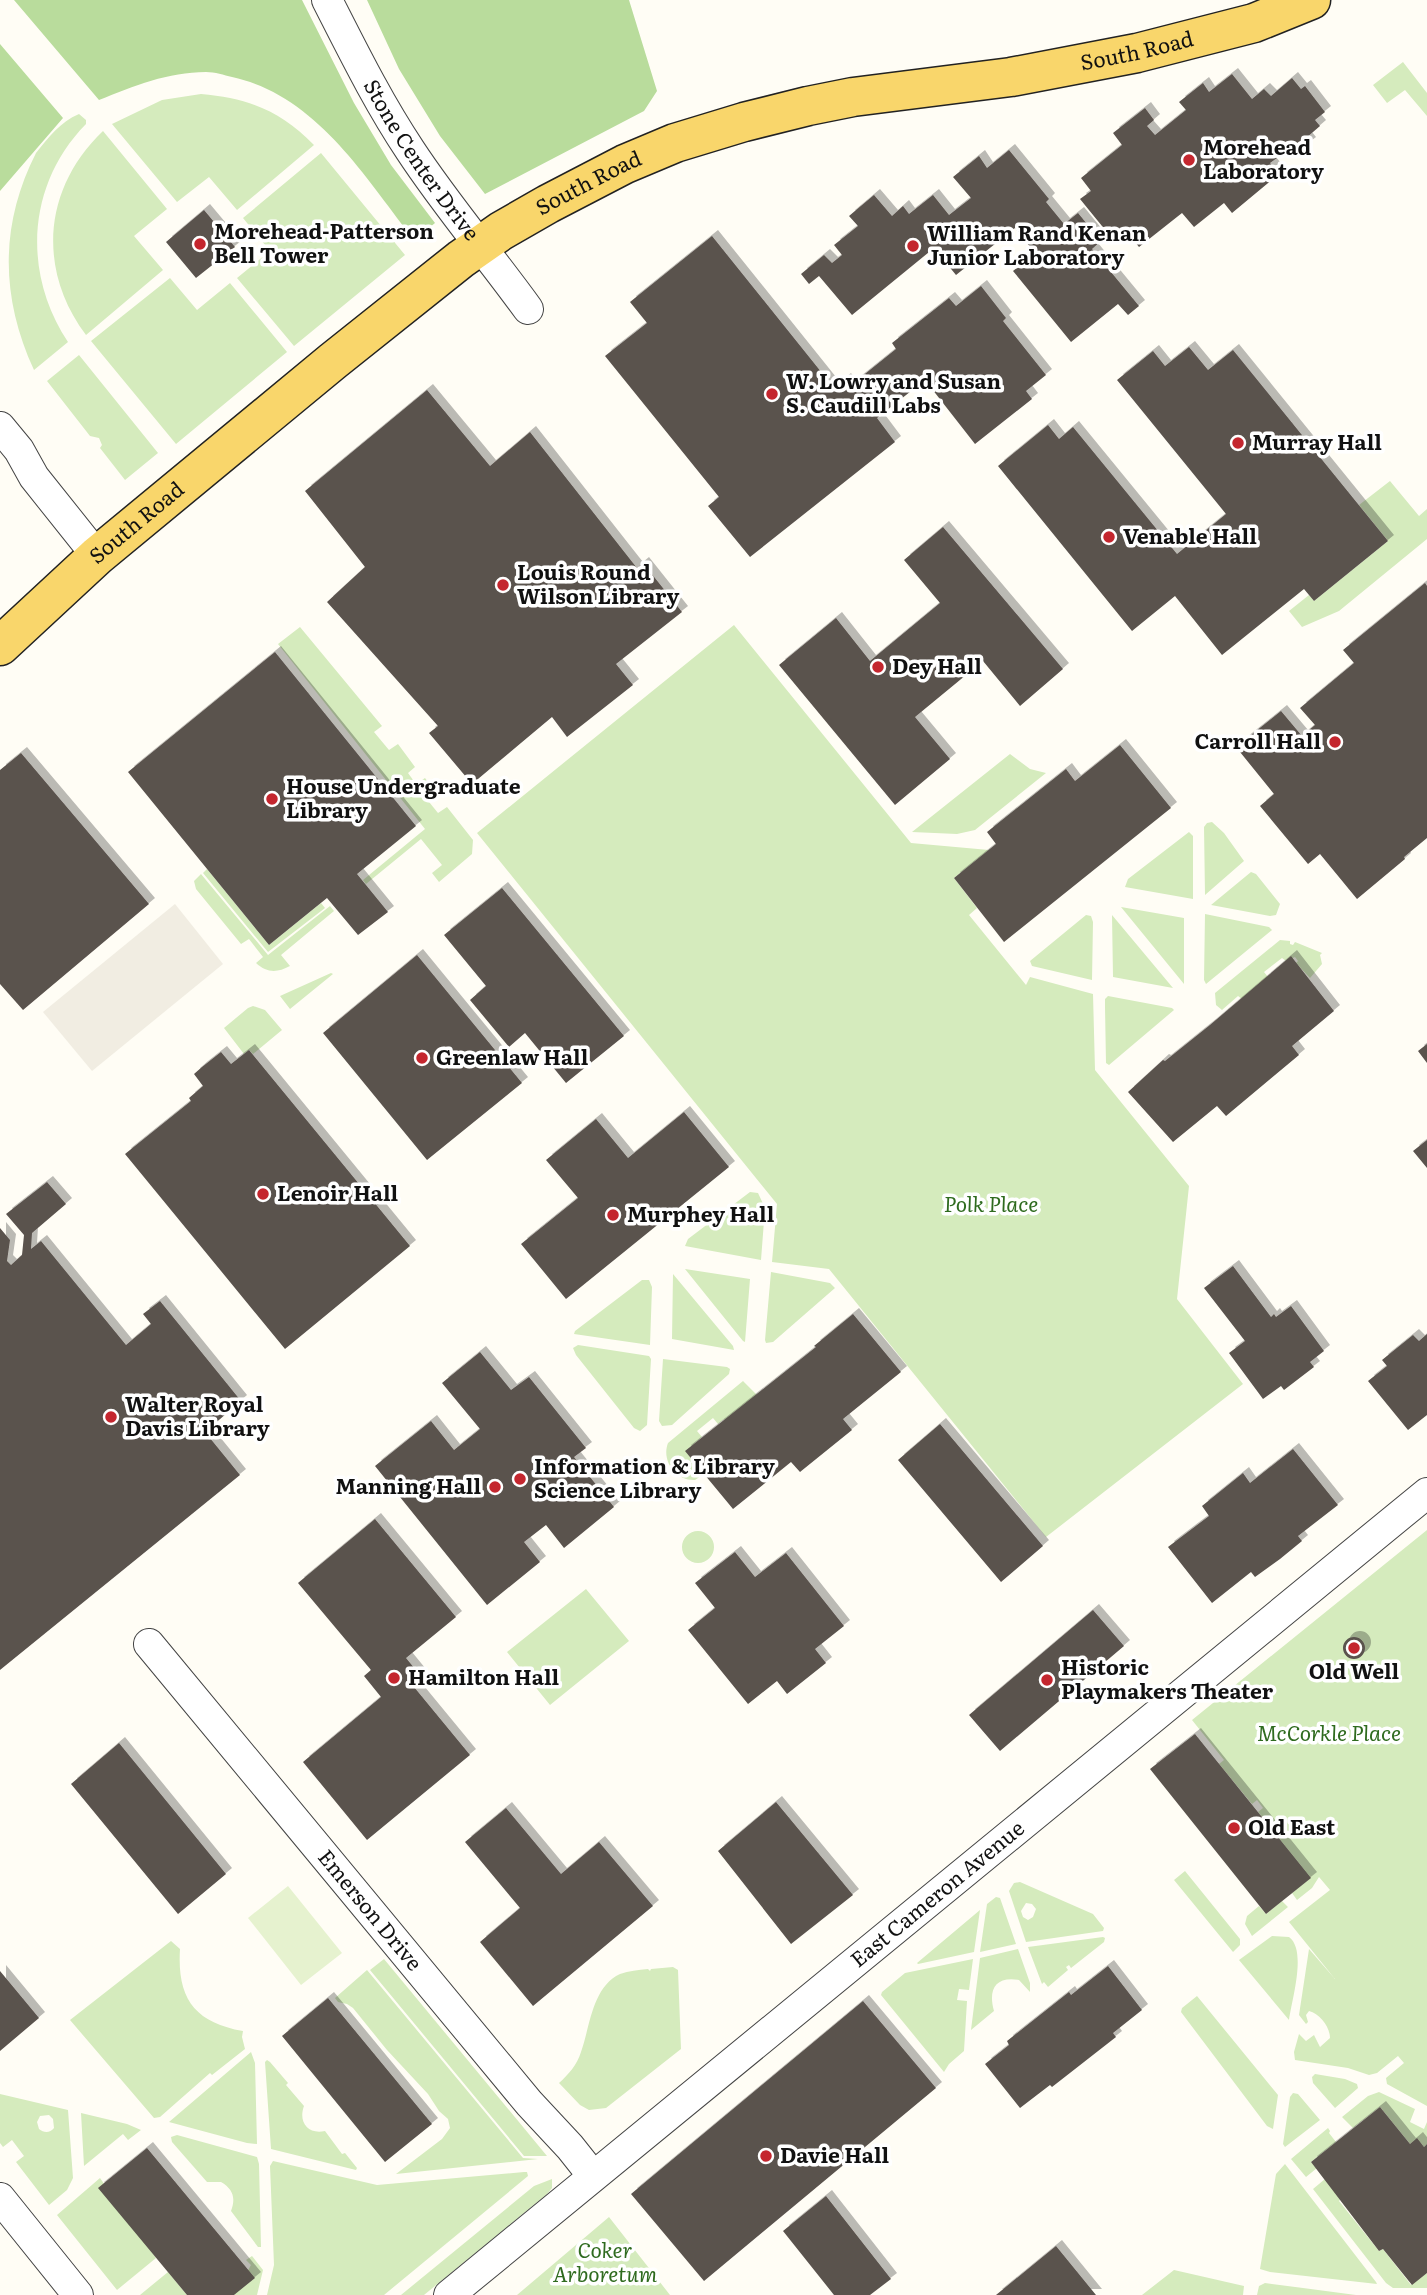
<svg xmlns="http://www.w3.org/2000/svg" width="1427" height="2295" font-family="Literata,serif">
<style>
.green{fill:#d5ebbd;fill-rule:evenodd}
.forest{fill:#b9dc9c}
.pitch{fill:#e6f2cf}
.plaza{fill:#f1ede2}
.building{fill:#5a524d;filter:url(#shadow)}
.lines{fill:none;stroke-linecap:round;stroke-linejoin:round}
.minor-casing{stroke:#444;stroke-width:32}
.major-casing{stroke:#222;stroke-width:41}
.minor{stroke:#fff;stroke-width:30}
.major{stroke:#f9d66b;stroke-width:38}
.poi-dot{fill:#c4262e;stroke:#fff;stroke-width:2.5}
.labels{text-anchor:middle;stroke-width:7;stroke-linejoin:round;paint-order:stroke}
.street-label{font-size:21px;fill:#111;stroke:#fff}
.poi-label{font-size:21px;font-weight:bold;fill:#111;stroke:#fff;text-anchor:start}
.park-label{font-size:21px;font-style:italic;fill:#2f6b1f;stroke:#fff}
</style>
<defs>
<filter id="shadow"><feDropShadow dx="6" dy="-6" stdDeviation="0" flood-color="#0004"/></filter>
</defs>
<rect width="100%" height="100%" fill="#fffdf5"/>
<path class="green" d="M 1403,62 L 1427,93 L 1427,116 L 1405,90 L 1387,103 L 1373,85 Z
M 201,94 C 248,98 281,111 314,145 L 237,210 L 209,177 L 177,202 L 112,124 L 162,100 Z
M 79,114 L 86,120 L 86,124 C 27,184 22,273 68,342 L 34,370 C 0,296 0,224 36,153 C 49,137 60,122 79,114 Z
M 103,131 L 167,209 L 134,236 L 163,270 L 86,335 C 37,270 43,188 103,131 Z
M 321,153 L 405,255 L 294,346 L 237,278 L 270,251 L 243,218 Z
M 170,278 L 197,310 L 230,283 L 287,352 L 176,444 L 91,341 Z
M 79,355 L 158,453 L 125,480 L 100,448 L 102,445 L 99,438 L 90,436 L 47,381 Z
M 1390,481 L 1419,516 L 1427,509 L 1427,539 L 1339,611 L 1302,627 L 1289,611 L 1309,595 L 1314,601 L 1388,541 L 1359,505 Z
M 734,625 L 911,843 L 989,850 L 954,878 L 977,908 L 969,915 L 1026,985 L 1030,977 L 1093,994 L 1095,1070 L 1189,1186 L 1177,1299 L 1243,1384 L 1046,1537 L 829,1269 L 772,1262 L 777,1204 L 477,833 Z
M 300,627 L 382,726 L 374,732 L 389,750 L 398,744 L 415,767 L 408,773 L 416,784 L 425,778 L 434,790 L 425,797 L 438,813 L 447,807 L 473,840 L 472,854 L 439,882 L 432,873 L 442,865 L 421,839 L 366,884 L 363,880 L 425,829 L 278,644 Z
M 1010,754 L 1030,769 L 1046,773 L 975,830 L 957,834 L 912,832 Z
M 1212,822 L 1224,833 L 1244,861 L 1205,895 L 1204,827 L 1207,823 Z
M 1189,832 L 1193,836 L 1193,899 L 1125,887 L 1128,879 Z
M 207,869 L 269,945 L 321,903 L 325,908 L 268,952 L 203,873 Z
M 1251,872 L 1256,874 L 1280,904 L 1276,915 L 1270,916 L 1211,905 Z
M 201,874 L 268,955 L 330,906 L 334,911 L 281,955 L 290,966 C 277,973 267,973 256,963 L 263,957 L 249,939 L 241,944 L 196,889 L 194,881 Z
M 1121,907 L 1184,918 L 1184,984 Z
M 1205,914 L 1269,927 L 1272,930 L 1206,984 L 1204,980 Z
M 1086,915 L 1091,916 L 1093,922 L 1092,980 L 1032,966 L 1030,961 Z
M 1112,915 L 1173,988 L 1113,977 Z
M 1280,940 L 1290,941 L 1290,944 L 1293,945 L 1295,942 L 1322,953 L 1320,955 L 1322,964 L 1310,978 L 1296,963 L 1298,961 L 1295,957 L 1286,961 L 1282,958 L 1264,972 L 1268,977 L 1242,999 L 1238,996 L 1222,1010 L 1216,1005 L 1215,993 Z
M 331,973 L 333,974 L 290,1009 L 280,996 Z
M 1108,996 L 1172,1008 L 1174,1010 L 1109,1065 L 1106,1063 L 1105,1007 L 1105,999 Z
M 253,1006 L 265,1010 L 282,1030 L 253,1054 L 249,1050 L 244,1054 L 224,1028 L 248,1008 Z
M 750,1192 L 758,1193 L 765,1208 L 761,1260 L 685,1246 L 688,1239 Z
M 685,1269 L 750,1279 L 745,1342 L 743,1341 Z
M 771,1272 L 830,1283 L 835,1288 L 773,1342 L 766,1343 L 765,1340 Z
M 673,1274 L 733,1346 L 734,1350 L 672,1339 Z
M 642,1280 L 649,1280 L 652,1287 L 650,1345 L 574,1334 L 575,1331 Z
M 578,1345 L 649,1356 L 651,1359 L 647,1425 L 640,1431 L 634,1428 L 576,1355 L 573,1348 Z
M 663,1359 L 727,1367 L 730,1369 L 729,1374 L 672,1425 L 662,1426 L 659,1421 Z
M 743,1381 L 757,1395 L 725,1421 L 724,1419 L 718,1424 L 713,1418 L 697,1431 L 702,1437 L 686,1451 L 704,1474 L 695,1480 C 676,1481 661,1461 668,1443 Z
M 1427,1530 L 1427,2106 L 1387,2084 L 1386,2078 L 1404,2063 L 1398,2056 L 1377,2073 L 1369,2075 L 1348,2068 L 1295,2060 L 1294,2052 L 1299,2034 L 1306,2041 L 1314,2035 L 1320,2047 L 1330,2038 C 1330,2027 1320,2014 1309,2011 L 1306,2015 L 1308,2022 L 1306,2024 L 1299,2015 L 1309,1949 L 1335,1979 L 1289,1922 L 1330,1890 L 1319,1877 L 1312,1888 L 1297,1900 L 1292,1893 L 1310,1878 L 1258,1812 L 1263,1808 L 1257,1800 L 1252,1804 L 1219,1764 L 1224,1760 L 1192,1720 Z
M682 1547a16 16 0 1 1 32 0a16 16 0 1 1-32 0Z
M 586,1589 L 629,1641 L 550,1705 L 507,1652 Z
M 1185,1871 L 1240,1939 L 1240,1945 L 1233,1952 L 1174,1880 Z
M 1020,1882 L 1093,1914 L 1104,1928 L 1103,1931 L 1026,1942 L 1009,1891 L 1014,1883 ZM 1026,1903 L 1032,1904 L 1036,1909 L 1033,1917 L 1028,1920 L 1023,1917 L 1021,1911 Z
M 996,1897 L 1000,1898 L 1016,1944 L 980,1952 L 987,1904 Z
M 1282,1901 L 1288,1907 L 1252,1936 L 1245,1924 L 1247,1916 L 1259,1906 L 1266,1914 Z
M 980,1910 L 974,1952 L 918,1964 L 917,1963 Z
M 1272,1936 L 1289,1937 C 1307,1950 1292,1999 1289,2020 L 1239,1960 Z
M 1103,1937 L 1105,1938 L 1104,1942 L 1071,1968 L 1069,1965 L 1066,1967 L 1068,1970 L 1048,1987 L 1044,1982 L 1042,1984 L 1028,1947 Z
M 171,1941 L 180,1949 C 177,1998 194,2022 243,2031 L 242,2037 L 245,2049 L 212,2075 L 210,2073 L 160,2117 L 154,2118 L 70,2020 Z
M 1018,1949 L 1030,1983 L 1030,1992 L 1019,1980 C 995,1976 988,1990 994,2011 L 971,2030 L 980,1958 Z
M 384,1959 L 547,2156 L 524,2156 L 370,1970 Z
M 973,1959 L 969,1990 L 959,1989 L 957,2000 L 967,2001 L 964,2051 L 949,2064 L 944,2072 L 881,1995 L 882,1992 L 905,1973 Z
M 673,1967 L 678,1970 L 681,2049 L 606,2108 L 589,2110 L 580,2105 L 559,2083 C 568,2075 577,2065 581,2052 C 590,2027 592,1987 620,1974 C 629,1971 638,1970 648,1969 L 650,1971 L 651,1969 Z
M 367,1970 L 523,2158 L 538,2159 L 396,2174 L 442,2139 L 450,2128 L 448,2119 L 439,2111 L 428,2094 L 387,2050 L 353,2008 L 347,2004 L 338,2002 L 335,1998 Z
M 1197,1996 L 1278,2095 L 1273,2129 L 1267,2126 L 1181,2012 L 1182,2008 Z
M 251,2052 L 255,2063 L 257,2144 L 247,2143 L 169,2122 Z
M 267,2060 L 270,2062 L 288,2083 L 286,2085 L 304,2106 C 298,2122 308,2135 325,2131 L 342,2154 L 345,2153 L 357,2168 L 356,2170 L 271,2149 L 265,2062 Z
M 1315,2074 L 1345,2079 L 1357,2084 L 1358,2088 L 1335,2108 L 1313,2083 L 1312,2077 Z
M 1379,2092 L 1415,2109 L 1410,2122 L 1424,2129 L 1427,2122 L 1427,2144 L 1424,2147 L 1417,2139 L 1410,2144 L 1380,2107 L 1353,2128 L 1342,2117 L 1368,2096 Z
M 1293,2093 L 1298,2094 L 1320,2120 L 1285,2147 L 1283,2144 L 1290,2097 Z
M 0,2094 L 68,2110 L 73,2178 L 67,2190 L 49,2205 L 16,2162 L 24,2156 L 12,2140 L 3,2147 L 0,2143 ZM 49,2115 L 53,2119 L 54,2128 C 50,2133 44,2133 39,2129 L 37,2122 L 40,2116 Z
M 81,2113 L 127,2124 L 141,2130 L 128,2140 L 123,2134 L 84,2166 Z
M 1328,2128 L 1330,2131 L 1329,2133 L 1336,2142 L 1311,2162 L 1317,2168 L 1306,2177 L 1291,2159 Z
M 177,2135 L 257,2157 L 259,2164 L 261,2247 L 258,2247 L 231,2211 C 236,2198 233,2189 221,2182 L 207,2182 L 172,2142 L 171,2137 Z
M 273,2161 L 377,2185 L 524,2172 L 527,2172 L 528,2176 L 384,2295 L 267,2295 L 274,2265 L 270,2166 Z
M 1285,2164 L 1376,2282 L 1377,2284 L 1270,2272 L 1260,2269 L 1276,2174 Z
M 100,2178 L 156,2258 L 117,2290 L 57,2215 Z
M 552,2179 L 552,2188 L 547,2194 L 424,2295 L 401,2295 L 534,2186 Z
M 1325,2179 L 1341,2199 L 1339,2201 L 1379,2251 L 1383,2249 L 1411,2285 L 1427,2273 L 1427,2288 L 1393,2288 L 1386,2283 L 1313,2189 Z
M 609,2217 L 670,2295 L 517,2295 Z
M 252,2256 L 263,2270 L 257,2295 L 234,2295 L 251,2265 L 246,2260 Z
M 1174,2270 L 1244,2286 L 1243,2295 L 1142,2295 Z
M 168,2272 L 187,2295 L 140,2295 Z
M 1265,2283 L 1356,2295 L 1257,2295 L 1259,2286 Z"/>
<path class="forest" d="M 14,0 L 302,0 L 354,103 L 391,165 L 435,223 L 414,240 C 365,177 316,95 232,77 C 224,75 215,72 206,72 C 168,72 134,86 99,100 Z
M 367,0 L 629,0 L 657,91 L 644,111 L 485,194 L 440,136 L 399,69 Z
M 0,44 L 63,118 L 0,191 Z"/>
<path class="pitch" d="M 288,1886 L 342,1953 L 301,1985 L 248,1918 Z"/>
<path class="plaza" d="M 175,904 L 223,964 L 92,1071 L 43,1012 Z"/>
<path class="building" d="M 1232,74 L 1252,99 L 1264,89 L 1271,96 L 1292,78 L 1301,89 L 1305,86 L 1325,112 L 1315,120 L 1320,126 L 1306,138 L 1310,143 L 1293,156 L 1288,150 L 1270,163 L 1279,174 L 1232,213 L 1224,203 L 1194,227 L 1182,213 L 1139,247 L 1127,232 L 1115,242 L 1080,199 L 1091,191 L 1081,178 L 1122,145 L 1113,133 L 1145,108 L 1154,120 L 1147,126 L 1155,135 L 1186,110 L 1179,102 L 1203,83 L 1209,92 Z
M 1009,150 L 1049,199 L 1046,202 L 1064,224 L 1078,213 L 1101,241 L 1092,249 L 1139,306 L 1128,315 L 1118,304 L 1071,342 L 1013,271 L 1035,253 L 1015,228 L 956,275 L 934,248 L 852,315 L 819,276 L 809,284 L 801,274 L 824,255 L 832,263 L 842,255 L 834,245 L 858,226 L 849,216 L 874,195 L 892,216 L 903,206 L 909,214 L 933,195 L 949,215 L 971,198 L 953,177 L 979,156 L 987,168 Z
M 204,210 L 235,247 L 196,278 L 166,242 Z
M 712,236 L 834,388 L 845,379 L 850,386 L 896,349 L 892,343 L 949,298 L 956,306 L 981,286 L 1006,318 L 1003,321 L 1046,375 L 1026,391 L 1032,399 L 975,444 L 925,380 L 877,418 L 895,442 L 750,557 L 708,506 L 719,497 L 605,356 L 647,323 L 630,302 Z
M 1189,347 L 1208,370 L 1233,350 L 1388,541 L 1314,601 L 1304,589 L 1222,655 L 1175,596 L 1132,631 L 998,466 L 1048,425 L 1059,439 L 1073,427 L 1177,554 L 1226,514 L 1117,380 L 1153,351 L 1165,366 Z
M 427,390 L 490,466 L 530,432 L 633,563 L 637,568 L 643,563 L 682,612 L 616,664 L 633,685 L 567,737 L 552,717 L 472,784 L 429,733 L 438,726 L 327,602 L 365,567 L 305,491 Z
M 943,527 L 1063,669 L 1020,706 L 983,661 L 915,717 L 950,759 L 895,805 L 779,665 L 836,618 L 870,661 L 940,603 L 904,560 Z
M 1425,583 L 1427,586 L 1427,838 L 1404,857 L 1405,859 L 1357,899 L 1320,854 L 1308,864 L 1260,806 L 1274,794 L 1236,747 L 1281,711 L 1302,736 L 1315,725 L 1300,708 L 1354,663 L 1343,650 Z
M 275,652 L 416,826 L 357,874 L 388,912 L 358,935 L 327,898 L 269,945 L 128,772 Z
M 1120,745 L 1171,808 L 1004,942 L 954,878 L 996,844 L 987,832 L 1066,769 L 1075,781 Z
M 21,753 L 149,904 L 23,1010 L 0,984 L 0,770 Z
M 502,888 L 624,1036 L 566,1083 L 525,1033 L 509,1047 L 470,1000 L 486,986 L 444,935 Z
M 417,955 L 522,1083 L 427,1160 L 323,1033 Z
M 1291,956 L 1334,1011 L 1292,1046 L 1299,1055 L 1226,1116 L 1217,1106 L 1173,1142 L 1128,1092 L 1163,1060 L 1165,1061 L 1210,1025 Z
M 1427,1044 L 1427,1063 L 1418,1051 Z
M 249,1050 L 410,1246 L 285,1349 L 125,1154 L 191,1101 L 189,1098 L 203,1086 L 194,1074 L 202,1067 L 221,1052 L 231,1064 Z
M 684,1112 L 729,1167 L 566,1299 L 521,1244 L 578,1198 L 546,1160 L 596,1119 L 628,1158 Z
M 1427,1140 L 1427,1168 L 1413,1151 Z
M 47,1182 L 66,1204 L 32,1233 L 31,1249 L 41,1241 L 126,1345 L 151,1324 L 143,1314 L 160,1301 L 241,1401 L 205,1432 L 240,1475 L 0,1670 L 0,1228 L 10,1240 L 7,1261 L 11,1265 L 22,1255 L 24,1235 L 6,1214 Z
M 1233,1266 L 1271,1317 L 1274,1314 L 1276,1317 L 1291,1306 L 1324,1351 L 1310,1362 L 1314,1367 L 1284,1390 L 1281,1386 L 1263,1399 L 1229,1353 L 1245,1341 L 1204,1288 Z
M 853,1314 L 901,1372 L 843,1419 L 852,1430 L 800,1472 L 791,1462 L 733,1509 L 685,1451 L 816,1347 L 814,1346 Z
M 1427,1334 L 1427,1415 L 1408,1430 L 1368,1381 L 1387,1366 L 1382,1360 L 1413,1335 L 1419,1341 Z
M 480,1352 L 511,1390 L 529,1377 L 586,1448 L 574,1457 L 614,1507 L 564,1548 L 546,1525 L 524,1542 L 540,1562 L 487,1605 L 375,1466 L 431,1421 L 454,1450 L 480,1429 L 442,1383 Z
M 940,1424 L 1043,1546 L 1001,1582 L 898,1460 Z
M 1293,1449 L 1338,1505 L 1298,1536 L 1302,1541 L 1280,1559 L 1255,1577 L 1251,1572 L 1212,1603 L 1168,1547 L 1209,1516 L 1202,1506 L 1243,1473 L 1250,1483 Z
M 375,1519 L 456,1617 L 406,1658 L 424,1680 L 414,1687 L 470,1755 L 367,1840 L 303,1762 L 381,1697 L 364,1676 L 371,1670 L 298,1583 Z
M 735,1552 L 755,1577 L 786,1553 L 844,1626 L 815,1649 L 826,1663 L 787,1694 L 777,1681 L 748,1704 L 688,1630 L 715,1608 L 695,1583 Z
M 1093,1610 L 1124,1646 L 1000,1751 L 969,1715 Z
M1343 1648a11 11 0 1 1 22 0a11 11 0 1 1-22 0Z
M 1195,1734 L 1311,1878 L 1266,1914 L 1150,1769 Z
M 119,1743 L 226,1874 L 178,1914 L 71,1784 Z
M 776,1802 L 853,1895 L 791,1944 L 718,1851 Z
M 506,1808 L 561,1874 L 599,1842 L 653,1906 L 533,2006 L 480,1942 L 520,1908 L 465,1842 Z
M 1108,1966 L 1142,2010 L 1113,2033 L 1116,2037 L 1052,2087 L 1050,2085 L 1020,2108 L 985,2064 L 1009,2045 L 1007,2041 L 1069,1992 L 1071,1995 Z
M 0,1971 L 39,2018 L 0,2051 Z
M 328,1998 L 432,2124 L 385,2162 L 282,2036 Z
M 863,2001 L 936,2088 L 704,2281 L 631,2194 Z
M 1380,2107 L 1410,2144 L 1417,2138 L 1424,2147 L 1427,2144 L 1427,2273 L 1412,2285 L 1383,2249 L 1379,2251 L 1311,2162 Z
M 147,2148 L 255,2278 L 234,2295 L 187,2295 L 98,2188 Z
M 826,2196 L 891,2279 L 870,2295 L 834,2295 L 783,2231 Z
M 1056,2246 L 1096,2295 L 996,2295 Z"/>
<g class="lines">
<g class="minor-casing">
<g id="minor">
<path id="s1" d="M 327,0 C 353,51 378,102 410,150 C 446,205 489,255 528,309"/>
<path d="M 0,427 L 19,450 L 34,477 L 97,556"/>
<path id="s2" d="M 149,1644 L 529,2103 L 570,2147 L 593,2176"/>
<path d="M 0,2198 L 78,2295"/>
<path id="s3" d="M 449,2295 L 1427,1493"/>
</g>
</g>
<g class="major-casing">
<g id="major">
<path id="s4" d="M 0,646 L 97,556 L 333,361 L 461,259 L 501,231 L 548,204 L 625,164 L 675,143 L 744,122 L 808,106 L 853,97 L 1011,77 L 1137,53 L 1254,23 L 1311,0"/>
</g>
</g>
<use href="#minor" class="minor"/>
<use href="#major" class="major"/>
</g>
<g class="poi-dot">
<circle cx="1189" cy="160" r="7"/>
<circle cx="200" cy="244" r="7"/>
<circle cx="913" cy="246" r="7"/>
<circle cx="772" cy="394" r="7"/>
<circle cx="1238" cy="443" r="7"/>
<circle cx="1109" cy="537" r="7"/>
<circle cx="503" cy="585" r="7"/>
<circle cx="878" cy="667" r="7"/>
<circle cx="1335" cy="742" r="7"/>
<circle cx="272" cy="799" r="7"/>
<circle cx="422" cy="1058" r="7"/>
<circle cx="263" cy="1194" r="7"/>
<circle cx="613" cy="1215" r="7"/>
<circle cx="111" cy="1417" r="7"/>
<circle cx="520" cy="1479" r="7"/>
<circle cx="495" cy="1487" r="7"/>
<circle cx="1354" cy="1648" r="7"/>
<circle cx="394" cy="1678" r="7"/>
<circle cx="1047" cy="1680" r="7"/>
<circle cx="1234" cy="1828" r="7"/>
<circle cx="766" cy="2156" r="7"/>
</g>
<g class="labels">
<g class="street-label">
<text dy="7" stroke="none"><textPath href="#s4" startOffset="1318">South Road</textPath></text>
<text dy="7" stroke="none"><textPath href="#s1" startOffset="186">Stone Center Drive</textPath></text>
<text dy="7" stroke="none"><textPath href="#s4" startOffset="751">South Road</textPath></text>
<text dy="7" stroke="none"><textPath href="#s4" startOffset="184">South Road</textPath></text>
<text dy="7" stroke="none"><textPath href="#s3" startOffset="632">East Cameron Avenue</textPath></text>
<text dy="7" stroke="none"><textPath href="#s2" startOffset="346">Emerson Drive</textPath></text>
</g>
<g class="poi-label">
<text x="1203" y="155">Morehead<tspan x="1203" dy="24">Laboratory</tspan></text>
<text x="214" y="239">Morehead-Patterson<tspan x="214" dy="24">Bell Tower</tspan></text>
<text x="927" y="241">William Rand Kenan<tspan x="927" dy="24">Junior Laboratory</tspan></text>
<text x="786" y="389">W. Lowry and Susan<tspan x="786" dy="24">S. Caudill Labs</tspan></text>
<text x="1252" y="450">Murray Hall</text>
<text x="1123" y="544">Venable Hall</text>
<text x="517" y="580">Louis Round<tspan x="517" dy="24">Wilson Library</tspan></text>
<text x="892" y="674">Dey Hall</text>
<text x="1321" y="749" text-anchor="end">Carroll Hall</text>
<text x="286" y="794">House Undergraduate<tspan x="286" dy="24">Library</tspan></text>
<text x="436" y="1065">Greenlaw Hall</text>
<text x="277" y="1201">Lenoir Hall</text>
<text x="627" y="1222">Murphey Hall</text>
<text x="125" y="1412">Walter Royal<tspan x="125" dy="24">Davis Library</tspan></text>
<text x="534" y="1474">Information &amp; Library<tspan x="534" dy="24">Science Library</tspan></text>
<text x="481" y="1494" text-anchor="end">Manning Hall</text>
<text x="1061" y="1675">Historic<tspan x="1061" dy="24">Playmakers Theater</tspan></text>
<text x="1354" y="1679" text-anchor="middle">Old Well</text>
<text x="408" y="1685">Hamilton Hall</text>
<text x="1248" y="1835">Old East</text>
<text x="780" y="2163">Davie Hall</text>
</g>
<g class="park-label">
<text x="991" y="1212">Polk Place</text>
<text x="1329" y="1741">McCorkle Place</text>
<text x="605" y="2258">Coker<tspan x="605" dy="24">Arboretum</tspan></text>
</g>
</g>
</svg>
